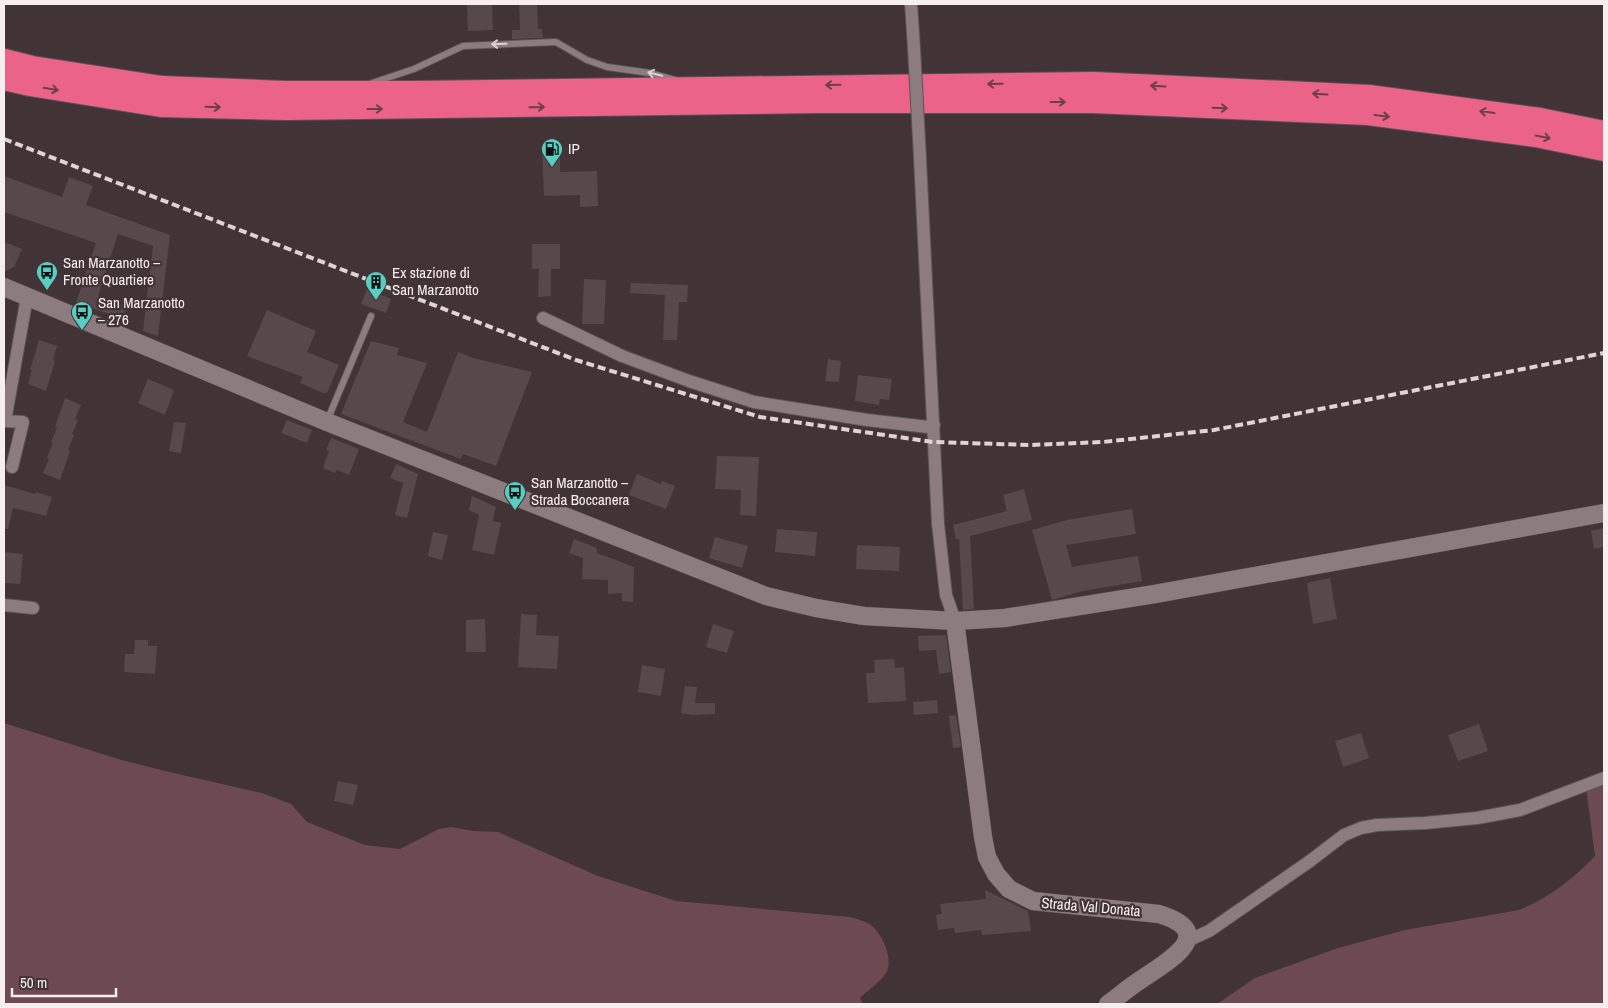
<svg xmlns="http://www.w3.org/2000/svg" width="1608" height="1008" font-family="'Archivo Narrow',sans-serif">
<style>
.green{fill:#6d4a51}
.building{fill:#57494b}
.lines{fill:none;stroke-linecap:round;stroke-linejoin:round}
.lane-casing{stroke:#5d5254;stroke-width:8}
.street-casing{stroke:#5d5254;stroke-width:14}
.secondary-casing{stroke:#5d5254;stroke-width:19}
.highway-casing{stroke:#5d5254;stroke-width:24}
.lane{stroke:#8c7c7f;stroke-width:6}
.street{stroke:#8c7c7f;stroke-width:12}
.secondary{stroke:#8c7c7f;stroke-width:18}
.highway{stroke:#ec6389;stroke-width:22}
.rail{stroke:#ded4d6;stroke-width:4;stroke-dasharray:8 4;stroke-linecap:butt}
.street-bridge-casing{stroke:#5d5254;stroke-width:14;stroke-linecap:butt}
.street-bridge{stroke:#8c7c7f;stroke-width:12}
.oneway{stroke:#dcd2d4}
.oneway2{stroke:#6c3f4b}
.labels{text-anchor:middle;stroke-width:4.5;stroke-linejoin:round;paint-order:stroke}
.poi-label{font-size:15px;fill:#f7eef0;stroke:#413336;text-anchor:start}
.street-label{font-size:15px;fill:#f7eef0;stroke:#413336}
</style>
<rect width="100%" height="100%" fill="#413336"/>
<path class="green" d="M 4,723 L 118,759 L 165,771 L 262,793 L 291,804 L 307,822 L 365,845 L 400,849 L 439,829 L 451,827 L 473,831 L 498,832 L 598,876 L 676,901 L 850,917 C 857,919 865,921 871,925 C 882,934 893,957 887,971 C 884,979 867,991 860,998 L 863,1004 L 4,1004 Z
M 1604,773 L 1604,1004 L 1217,1004 L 1255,978 L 1338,948 L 1405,930 L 1519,910 C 1549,898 1573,879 1595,856 L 1586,788 Z"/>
<path class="building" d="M 467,4 L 492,4 L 493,30 L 468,31 Z
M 519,4 L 537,4 L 538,29 L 542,29 L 543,38 L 512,39 L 512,30 L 520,30 Z
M 542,149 L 560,149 L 560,172 L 597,171 L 598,206 L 580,207 L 580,195 L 544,196 Z
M 4,176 L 62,197 L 69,177 L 93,186 L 86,205 L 170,235 L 158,336 L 143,331 L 153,246 L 118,234 L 98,296 L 127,307 L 123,319 L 76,303 L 96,243 L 4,212 Z
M 4,242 L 22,249 L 14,267 L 4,272 Z
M 532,244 L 560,244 L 560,269 L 551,269 L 551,296 L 538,297 L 539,269 L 532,269 Z
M 584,279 L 606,280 L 604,324 L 582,324 Z
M 631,283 L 688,285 L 687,302 L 679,302 L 677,340 L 663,340 L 665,295 L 630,293 Z
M 367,289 L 391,299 L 386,313 L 361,304 Z
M 267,310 L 316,331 L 307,352 L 339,365 L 327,393 L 323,393 L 300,383 L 303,377 L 247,356 Z
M 39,340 L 57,346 L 53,360 L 55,361 L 46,391 L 28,384 L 32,370 L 30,370 Z
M 371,341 L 399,348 L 397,355 L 427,363 L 403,422 L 427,432 L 458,352 L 473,358 L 532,372 L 496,466 L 463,454 L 461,459 L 341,414 Z
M 828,359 L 841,361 L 839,382 L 825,381 Z
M 858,375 L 892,379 L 889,400 L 880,399 L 879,405 L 855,401 Z
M 148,379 L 174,390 L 165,415 L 138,403 Z
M 65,398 L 81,405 L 75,419 L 78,420 L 72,434 L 74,435 L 68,450 L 70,451 L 60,480 L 43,473 L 49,459 L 47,458 L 53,443 L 51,442 L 57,428 L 55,427 Z
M 287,420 L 312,430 L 307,443 L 281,433 Z
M 174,422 L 186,423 L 181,453 L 169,451 Z
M 331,438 L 359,449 L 349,475 L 337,470 L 335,473 L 323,468 L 329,451 L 326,450 Z
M 717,456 L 759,457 L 756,516 L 740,515 L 741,490 L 715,489 Z
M 396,464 L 418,474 L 407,518 L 395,515 L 403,483 L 390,478 Z
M 637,474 L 661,484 L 662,481 L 675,486 L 666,509 L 629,495 Z
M 4,485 L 35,494 L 36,492 L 52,497 L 46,516 L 13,508 L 8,529 L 4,529 Z
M 1024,489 L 1032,520 L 970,536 L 974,609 L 963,610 L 959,539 L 956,540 L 953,525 L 1007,511 L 1003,495 Z
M 472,496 L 496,507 L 493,521 L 501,523 L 494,555 L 472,550 L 479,515 L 469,510 Z
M 1132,509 L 1136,534 L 1066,545 L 1072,567 L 1138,556 L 1142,581 L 1083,591 L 1052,600 L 1032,530 L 1067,520 Z
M 1604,528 L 1604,547 L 1594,549 L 1591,531 Z
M 777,529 L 817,532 L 815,556 L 775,552 Z
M 433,532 L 448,535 L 442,560 L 428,556 Z
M 715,537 L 748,546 L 742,568 L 709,558 Z
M 574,539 L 597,548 L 597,553 L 634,567 L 633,602 L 622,601 L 622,593 L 608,594 L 608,580 L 582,579 L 583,558 L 569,553 Z
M 857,545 L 900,547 L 899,571 L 856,569 Z
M 4,552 L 23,554 L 20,584 L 4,583 Z
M 1330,578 L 1337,619 L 1313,624 L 1307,583 Z
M 521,614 L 537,615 L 536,635 L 559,636 L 557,669 L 518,667 Z
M 485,619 L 486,652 L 466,652 L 466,620 Z
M 713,624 L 734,631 L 727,653 L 706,647 Z
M 946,635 L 951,672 L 939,674 L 936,650 L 919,651 L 918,636 Z
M 135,640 L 148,640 L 148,646 L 157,646 L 155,674 L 124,672 L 125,654 L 134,654 Z
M 894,659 L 895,668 L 904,667 L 906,701 L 868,703 L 866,673 L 875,673 L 874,660 Z
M 642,665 L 665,669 L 661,696 L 638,692 Z
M 685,686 L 697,687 L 695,703 L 715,703 L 715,714 L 693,715 L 681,713 Z
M 937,700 L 938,713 L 914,715 L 913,702 Z
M 956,715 L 961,747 L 953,748 L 949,716 Z
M 1479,724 L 1488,751 L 1458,761 L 1448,735 Z
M 1361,733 L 1369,758 L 1343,767 L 1335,741 Z
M 338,781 L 358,785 L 353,805 L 334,801 Z
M 985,890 L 1028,911 L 1031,931 L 982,935 L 981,930 L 955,933 L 954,928 L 938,930 L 936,915 L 942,914 L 940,904 L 986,899 Z"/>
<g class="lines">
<g class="lane-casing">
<path id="lane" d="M 372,83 L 414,69 L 463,46 L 556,42 L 587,60 L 607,67 L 650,73 L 675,80
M 327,421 L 371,316"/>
</g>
<g class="street-casing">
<path id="street" d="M 911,4 L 914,48
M 920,158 L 938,524 L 946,595 L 955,621
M 543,318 L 622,356 L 689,381 L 754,402 L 867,420 L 928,427 L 934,425
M 12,467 L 23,422 L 5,421 L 27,297
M 4,605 L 33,608
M 1187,941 L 1209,931 L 1310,861 L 1344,835 L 1361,828 L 1377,825 L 1425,823 L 1477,818 L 1520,810 L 1604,778"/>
</g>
<g class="secondary-casing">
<path id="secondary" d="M 4,287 L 327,422 L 766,596 L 816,608 L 864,616 L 955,621 L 1005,618 L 1155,594 L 1604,513
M 955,621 L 983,837 L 987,857 L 996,874 L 1009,889 L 1033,901 L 1159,914 C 1224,934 1161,965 1136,983 C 1127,989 1118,997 1108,1004"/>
</g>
<g class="highway-casing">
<path id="highway" d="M 4,60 L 32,67 L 162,87 L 284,92 L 415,92 L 1094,83 L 1369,96 L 1540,119 L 1604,132
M 4,79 L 30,85 L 161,106 L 286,109 L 816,102 L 1093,102 L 1368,114 L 1536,136 L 1604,150"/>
</g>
<use href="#lane" class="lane"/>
<use href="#street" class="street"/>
<use href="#secondary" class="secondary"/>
<use href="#highway" class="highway"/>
<path class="rail" d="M 4,139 L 576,360 L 760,417 L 933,442 L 1030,445 L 1103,442 L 1214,430 L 1604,353"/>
<g class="street-bridge-casing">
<path id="street-bridge" d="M 914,48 L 920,158"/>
</g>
<use href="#street-bridge" class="street-bridge"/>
</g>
<defs><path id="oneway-shaft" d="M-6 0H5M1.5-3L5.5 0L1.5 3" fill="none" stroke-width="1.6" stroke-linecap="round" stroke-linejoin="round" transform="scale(1.25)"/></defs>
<g class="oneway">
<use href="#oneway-shaft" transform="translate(499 44) rotate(178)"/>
<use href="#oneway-shaft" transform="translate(655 74) rotate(-166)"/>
</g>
<g class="oneway2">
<use href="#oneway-shaft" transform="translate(995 84) rotate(179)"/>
<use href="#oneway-shaft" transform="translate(833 85) rotate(179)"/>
<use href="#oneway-shaft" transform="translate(1158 86) rotate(-177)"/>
<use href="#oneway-shaft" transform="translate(51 89) rotate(9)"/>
<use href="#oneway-shaft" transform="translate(1320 94) rotate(-177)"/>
<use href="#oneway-shaft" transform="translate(1058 102)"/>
<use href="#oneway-shaft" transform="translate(213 107) rotate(2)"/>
<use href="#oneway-shaft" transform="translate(537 107) rotate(-1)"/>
<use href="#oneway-shaft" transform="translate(1220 108) rotate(2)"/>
<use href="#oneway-shaft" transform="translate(375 109)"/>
<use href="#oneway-shaft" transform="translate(1487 112) rotate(-172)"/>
<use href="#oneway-shaft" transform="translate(1382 116) rotate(7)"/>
<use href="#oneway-shaft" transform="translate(1543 137) rotate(11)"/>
</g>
<defs>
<g id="fuel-pin" transform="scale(1.125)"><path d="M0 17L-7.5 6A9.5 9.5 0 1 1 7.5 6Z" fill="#57cec1" stroke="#413336"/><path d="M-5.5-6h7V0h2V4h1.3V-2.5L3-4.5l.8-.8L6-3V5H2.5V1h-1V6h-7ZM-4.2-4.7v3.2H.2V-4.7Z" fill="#111"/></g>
<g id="bus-pin" transform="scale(1.125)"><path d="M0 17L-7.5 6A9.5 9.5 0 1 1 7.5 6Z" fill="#57cec1" stroke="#413336"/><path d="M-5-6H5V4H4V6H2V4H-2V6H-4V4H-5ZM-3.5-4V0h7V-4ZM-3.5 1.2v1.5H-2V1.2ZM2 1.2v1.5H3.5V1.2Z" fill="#111"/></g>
<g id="building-pin" transform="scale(1.125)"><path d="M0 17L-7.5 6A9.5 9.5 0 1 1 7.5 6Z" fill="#57cec1" stroke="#413336"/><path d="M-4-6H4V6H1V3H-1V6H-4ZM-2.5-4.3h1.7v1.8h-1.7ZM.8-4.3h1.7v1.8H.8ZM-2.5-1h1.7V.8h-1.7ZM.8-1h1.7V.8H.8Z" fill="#111"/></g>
</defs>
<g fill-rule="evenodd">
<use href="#fuel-pin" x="552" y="149"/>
<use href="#bus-pin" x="47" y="272"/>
<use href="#building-pin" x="376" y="282"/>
<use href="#bus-pin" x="82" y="312"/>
<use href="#bus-pin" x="515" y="492"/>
</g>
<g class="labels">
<g class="poi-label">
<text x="568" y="154">IP</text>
<text x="63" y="268">San Marzanotto –<tspan x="63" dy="17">Fronte Quartiere</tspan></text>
<text x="392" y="278">Ex stazione di<tspan x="392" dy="17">San Marzanotto</tspan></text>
<text x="98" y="308">San Marzanotto<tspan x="98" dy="17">– 276</tspan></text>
<text x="531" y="488">San Marzanotto –<tspan x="531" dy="17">Strada Boccanera</tspan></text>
</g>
<g class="street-label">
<text transform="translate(1091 907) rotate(5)" y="5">Strada Val Donata</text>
</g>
</g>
<rect width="1608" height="1008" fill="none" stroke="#f7eef0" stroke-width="10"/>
<path d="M12 988v8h104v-8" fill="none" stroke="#f7eef0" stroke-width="2.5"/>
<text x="20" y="988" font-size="15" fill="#f7eef0" stroke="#413336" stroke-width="4" paint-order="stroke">50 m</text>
</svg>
